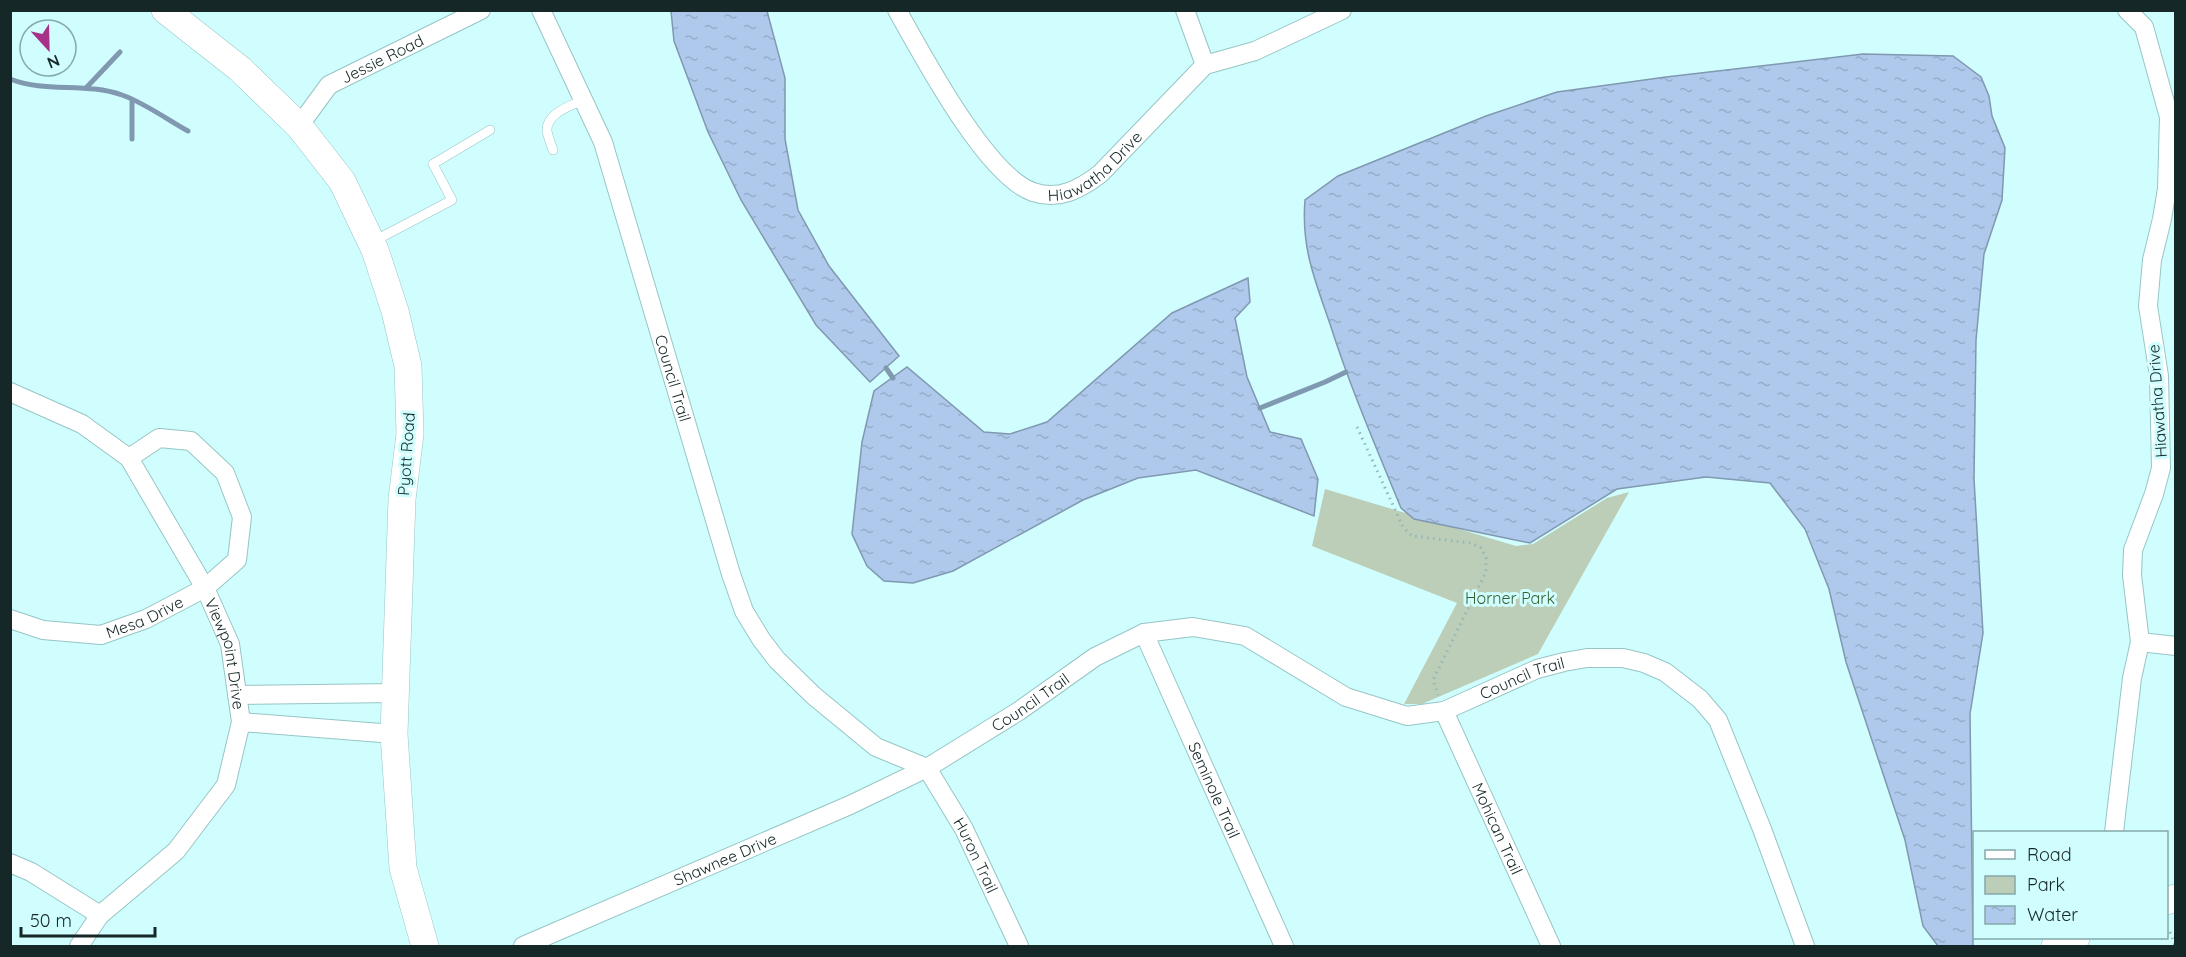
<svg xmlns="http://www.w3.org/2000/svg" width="2186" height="957" font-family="Quicksand,sans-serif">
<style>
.park{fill:#bcceb7}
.water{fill:url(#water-ripples);stroke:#8098b0;stroke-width:1.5}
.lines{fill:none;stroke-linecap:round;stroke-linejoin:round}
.stream{stroke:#8098b0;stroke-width:5}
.lane-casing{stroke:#97c5c5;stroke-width:10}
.street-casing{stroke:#97c5c5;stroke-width:20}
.secondary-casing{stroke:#97c5c5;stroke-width:28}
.path{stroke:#93b7b8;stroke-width:3;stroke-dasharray:1.5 4.5;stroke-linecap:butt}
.lane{stroke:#fff;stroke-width:9}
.street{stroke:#fff;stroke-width:18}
.secondary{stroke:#fff;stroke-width:27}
.labels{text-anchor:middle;stroke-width:6;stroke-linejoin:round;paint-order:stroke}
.street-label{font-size:16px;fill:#152727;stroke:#d0feff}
.park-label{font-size:16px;fill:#395f30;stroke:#d0feff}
</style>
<defs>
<pattern id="water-ripples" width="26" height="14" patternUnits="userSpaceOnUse" patternTransform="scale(1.5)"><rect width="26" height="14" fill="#aec9eb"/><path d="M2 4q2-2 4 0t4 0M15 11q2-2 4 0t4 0" fill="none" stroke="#95adca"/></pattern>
</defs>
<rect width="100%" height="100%" fill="#d0feff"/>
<path class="park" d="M 1325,489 L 1516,546 L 1533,544 L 1607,498 L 1629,492 L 1538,654 L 1422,704 L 1404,704 L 1457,603 L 1312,546 Z"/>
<path class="water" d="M 671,11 L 767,11 L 785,78 L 785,139 L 798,210 L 829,266 L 899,356 L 870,382 L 816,325 L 741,200 L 708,132 L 674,41 Z
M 1863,54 L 1953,56 L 1981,77 L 1989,96 L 1992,116 L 2005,148 L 2002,200 L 1984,254 L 1976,340 L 1974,479 L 1983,633 L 1970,714 L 1973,946 L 1938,946 L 1923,926 L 1905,840 L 1846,662 L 1829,589 L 1805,529 L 1770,483 L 1706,477 L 1617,489 L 1530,543 L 1414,519 L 1401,508 C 1376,447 1350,387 1330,324 C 1315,280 1301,248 1305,200 L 1338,176 L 1486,116 L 1557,92 L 1666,77 Z
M 1248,278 L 1250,302 L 1235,318 L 1247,377 L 1270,432 L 1301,439 L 1318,479 L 1314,516 L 1196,470 L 1138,478 L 1083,500 L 953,571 L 913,583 L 884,581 L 867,566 L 852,534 L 862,442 L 874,391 L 907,367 L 984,432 L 1010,434 L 1047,422 L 1172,313 Z"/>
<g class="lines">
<path class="stream" d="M 10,79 C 46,93 86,82 122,95 C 143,102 168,120 188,131
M 86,88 L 120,52
M 132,139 L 132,100
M 886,368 L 893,378
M 1260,408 L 1325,382 L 1346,372"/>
<g class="lane-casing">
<path id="lane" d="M 553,150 C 551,144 548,137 547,131 C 546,113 571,106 583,100
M 374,241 L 452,200 L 433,164 L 490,130"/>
</g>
<g class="street-casing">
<g id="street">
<path id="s1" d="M 541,10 L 603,142 L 731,574 L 744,611 L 761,639 L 777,660 L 814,696 L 876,747 L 927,768"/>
<path id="s2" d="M 897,10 C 922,54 986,176 1033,192 C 1059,201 1080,189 1100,174 L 1205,65 L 1255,51 L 1342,10"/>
<path d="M 1185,10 L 1205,65"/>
<path id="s3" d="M 299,126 L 329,85 L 481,10"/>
<path id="s4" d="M 10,392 L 82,424 L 129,458 L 205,588 L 230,644 L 241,722 L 226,785 L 176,851 L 100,915 L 79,946"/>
<path id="s5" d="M 10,619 L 43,630 L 101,635 L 146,619 L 205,588 L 237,560 L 242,517 L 225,473 L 191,441 L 159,438 L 129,458"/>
<path id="s6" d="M 1144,633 L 1284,946"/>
<path d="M 2140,642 L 2176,646"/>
<path d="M 237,695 L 396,693"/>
<path id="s7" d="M 1444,711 L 1551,946"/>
<path d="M 241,722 L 394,734"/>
<path id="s8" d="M 927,768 L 964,829 L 1019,946"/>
<path d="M 2114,832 L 2132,678 L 2140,642 L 2132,575 L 2133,550 L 2154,494 L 2161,468 L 2159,376 L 2148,306 L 2152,260 L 2162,219 L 2167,189 L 2169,117 L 2144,27 L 2127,10"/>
<path d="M 10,863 L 31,872 L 100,915"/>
<path id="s9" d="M 523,946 L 850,805 L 927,768 L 1019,711 L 1095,657 L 1144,633 L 1193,627 L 1245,636 L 1346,697 L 1407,716 L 1444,711 L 1537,669 L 1564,662 L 1587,658 L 1623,658 L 1644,663 L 1665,672 L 1700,699 L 1718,720 L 1762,829 L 1805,946"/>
</g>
</g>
<g class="secondary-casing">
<path id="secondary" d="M 165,10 L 240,69 L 299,126 L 342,181 L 375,250 L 395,311 L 408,366 L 410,434 L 402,499 L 394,734 L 403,868 L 425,946
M 2166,901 L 2176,898
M 2055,946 L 2076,938"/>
</g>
<path class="path" d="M 1357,427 L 1403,527 L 1412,536 L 1471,543 L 1481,548 L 1486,558 L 1486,572 L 1433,680 L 1438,695
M 2170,932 L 2175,946"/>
<use href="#lane" class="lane"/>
<use href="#street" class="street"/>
<use href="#secondary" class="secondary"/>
</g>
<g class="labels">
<g class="street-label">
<text dy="6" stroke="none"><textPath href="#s3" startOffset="110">Jessie Road</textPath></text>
<text dy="6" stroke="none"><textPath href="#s2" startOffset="302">Hiawatha Drive</textPath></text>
<text dy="6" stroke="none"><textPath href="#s1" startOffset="392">Council Trail</textPath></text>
<text transform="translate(2157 401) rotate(-94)" y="6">Hiawatha Drive</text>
<text transform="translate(406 454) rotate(-86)" y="6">Pyott Road</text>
<text dy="6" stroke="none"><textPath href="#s5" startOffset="140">Mesa Drive</textPath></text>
<text dy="6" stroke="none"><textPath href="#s4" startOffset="357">Viewpoint Drive</textPath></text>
<text dy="6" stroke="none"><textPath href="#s9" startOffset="1104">Council Trail</textPath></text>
<text dy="6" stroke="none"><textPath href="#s9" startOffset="564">Council Trail</textPath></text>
<text dy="6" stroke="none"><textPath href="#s6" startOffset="172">Seminole Trail</textPath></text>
<text dy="6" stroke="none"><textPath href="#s7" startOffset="129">Mohican Trail</textPath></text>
<text dy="6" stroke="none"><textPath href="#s8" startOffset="100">Huron Trail</textPath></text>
<text dy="6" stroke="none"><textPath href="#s9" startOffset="220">Shawnee Drive</textPath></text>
</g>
<g class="park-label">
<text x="1510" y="604">Horner Park</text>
</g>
</g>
<rect width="2186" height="957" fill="none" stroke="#152727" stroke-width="24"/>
<rect x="1973" y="831" width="195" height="108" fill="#d0feff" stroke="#85a8a9" stroke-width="1.5"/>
<rect x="1985" y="850" width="30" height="9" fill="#ffffff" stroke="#85a8a9" stroke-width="1.5"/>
<text x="2027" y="861" font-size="18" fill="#152727">Road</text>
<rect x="1985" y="876" width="30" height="18" fill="#bcceb7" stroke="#85a8a9" stroke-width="1.5"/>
<text x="2027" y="891" font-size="18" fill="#152727">Park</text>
<rect x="1985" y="906" width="30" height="18" fill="url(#water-ripples)" stroke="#85a8a9" stroke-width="1.5"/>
<text x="2027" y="921" font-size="18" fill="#152727">Water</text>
<g transform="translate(48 48) rotate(158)"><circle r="28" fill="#d0feff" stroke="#85a8a9" stroke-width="1.5"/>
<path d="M0-4.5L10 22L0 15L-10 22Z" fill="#a7328a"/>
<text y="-9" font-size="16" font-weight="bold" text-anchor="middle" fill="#152727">N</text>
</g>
<path d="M21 927v9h134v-9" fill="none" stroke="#152727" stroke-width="3"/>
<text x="30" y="927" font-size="18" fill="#152727" stroke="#d0feff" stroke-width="4.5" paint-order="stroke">50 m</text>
</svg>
